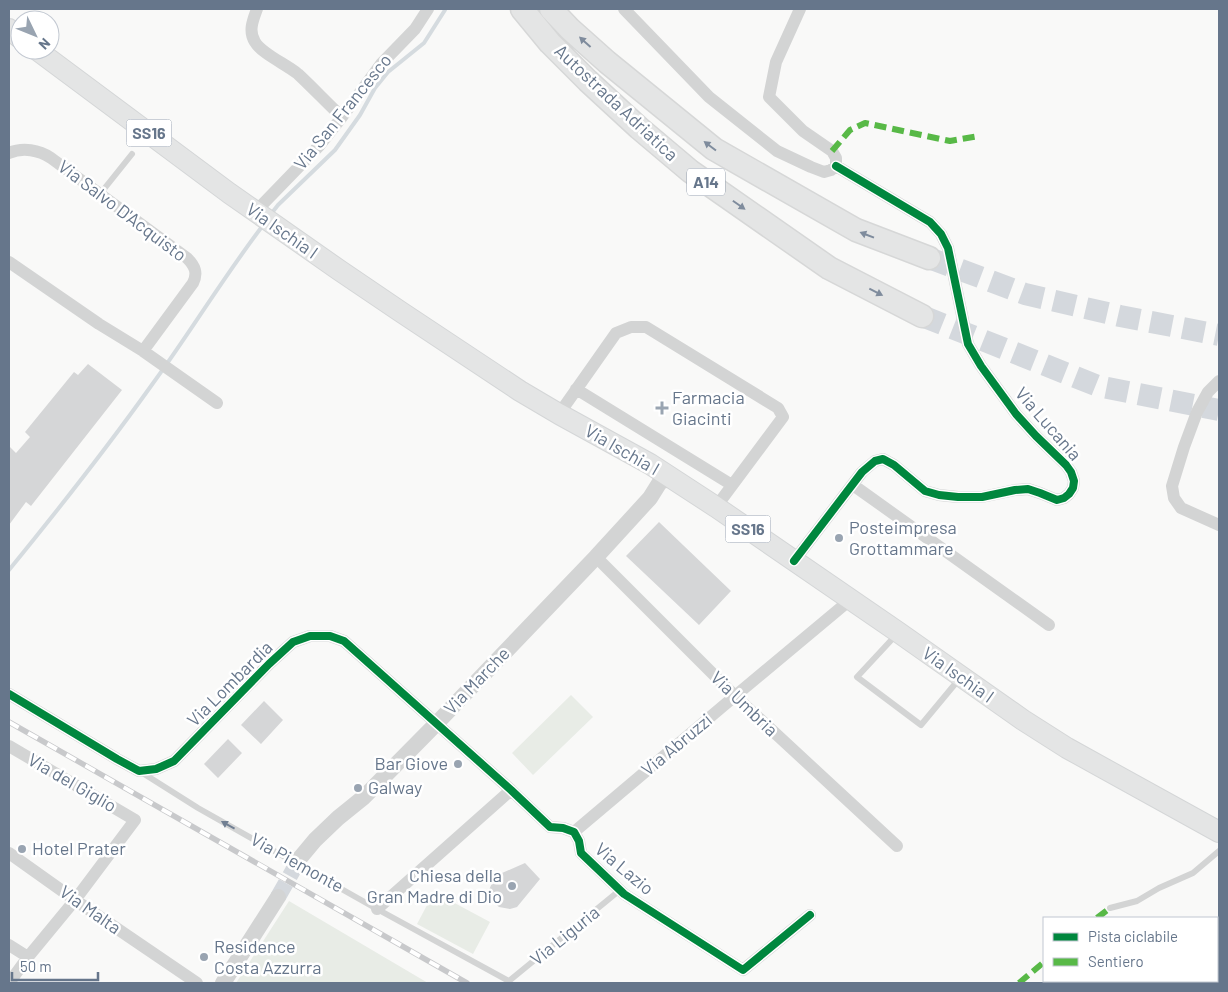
<svg xmlns="http://www.w3.org/2000/svg" width="1228" height="992" font-family="Barlow,sans-serif">
<style>
.green{fill:#e8ece6}
.lines{fill:none;stroke-linecap:round;stroke-linejoin:round}
.stream{stroke:#d5dbdf;stroke-width:4}
.building{fill:#d5d6d7}
.tertiary-tunnel{stroke:#d4d8dd;stroke-width:16;stroke-dasharray:16 8;stroke-linecap:butt}
.motorway-tunnel{stroke:#d4d8dd;stroke-width:22;stroke-dasharray:22 11;stroke-linecap:butt}
.primary-casing{stroke:#d4d6d7;stroke-width:22}
.motorway-casing{stroke:#d6d7d7;stroke-width:25}
.service{stroke:#d3d4d4;stroke-width:6}
.minor{stroke:#d3d4d4;stroke-width:12}
.tertiary{stroke:#d3d4d4;stroke-width:16}
.primary{stroke:#e4e5e5;stroke-width:20}
.motorway{stroke:#e4e5e5;stroke-width:22}
.rail-casing{stroke:#c8c9cb;stroke-width:5.5}
.rail{stroke:#fff;stroke-width:4;stroke-dasharray:11;stroke-linecap:butt}
.quiet{stroke:#58b947;stroke-width:6;stroke-dasharray:12 6;stroke-linecap:butt}
.cycleway-casing{stroke:#fff;stroke-width:11}
.cycleway{stroke:#00873e;stroke-width:8}
.oneway{fill:#7f8c9d}
.oneway2{fill:#717f92}
.poi-dot{fill:#99a4b1;stroke:#fff;stroke-width:2}
.labels{text-anchor:middle;stroke-width:5;stroke-linejoin:round;paint-order:stroke}
.shield{fill:#fff;stroke:#949fae;stroke-width:1}
.shield-label{font-size:16px;font-weight:bold;fill:#66768b}
.street-label{font-size:18px;fill:#66768b;stroke:#fff}
.poi-label{font-size:18px;fill:#66768b;stroke:#fff;text-anchor:start}
</style>
<rect width="100%" height="100%" fill="#f9f9f8"/>
<path class="green" d="M 571,695 L 593,717 L 533,775 L 512,753 Z
M 434,892 L 490,922 L 473,954 L 417,924 Z
M 289,901 L 428,983 L 236,983 Z"/>
<g class="lines">
<path class="stream" d="M 271,214 L 278,205 L 335,150 L 360,115 L 375,88 L 388,72 L 424,43 L 445,10
M 9,570 C 58,510 106,449 151,386 C 190,333 224,276 264,224"/>
</g>
<path class="building" d="M 88,364 L 122,390 L 31,506 L 26,502 L 9,525 L 9,446 L 16,453 L 30,437 L 25,432 L 74,372 L 78,375 Z
M 659,522 L 731,591 L 699,625 L 626,556 Z
M 264,701 L 283,720 L 261,744 L 241,725 Z
M 228,739 L 242,753 L 218,778 L 204,764 Z
M 525,863 L 540,879 L 517,907 L 510,909 L 499,907 L 490,899 L 488,892 L 493,881 L 502,873 Z"/>
<g class="lines">
<path class="tertiary-tunnel" d="M 278,897 L 300,858"/>
<path class="motorway-tunnel" d="M 929,258 L 1025,294 L 1120,316 L 1219,335
M 922,316 L 1098,386 L 1219,410"/>
<g class="primary-casing">
<path id="primary" d="M 9,29 L 20,38
M 37,50 L 229,193 L 339,270 L 401,312 L 520,391 L 559,414 L 650,464 L 716,507 L 898,632 L 1023,720 L 1067,748 L 1219,832"/>
</g>
<g class="motorway-casing">
<path id="motorway" d="M 522,9 L 550,43 L 588,81 L 639,128 L 690,171 L 829,268 L 922,316
M 551,9 L 570,29 L 607,62 L 714,149 L 856,230 L 929,258"/>
</g>
<path class="service" d="M 100,194 L 132,154
M 896,635 L 857,677 L 921,725 L 960,678
M 141,772 L 198,808 L 377,909 L 509,981 L 620,890
M 1110,908 L 1137,901 L 1159,888 L 1193,873 L 1219,851"/>
<path class="minor" d="M 257,9 C 253,20 248,31 255,42 C 262,54 286,64 298,74 C 313,88 327,103 342,117
M 624,9 L 709,97 L 777,151 L 811,167 L 824,172 L 831,170 L 836,166 L 836,158 L 832,151 L 803,131 L 769,97 L 776,62 L 800,9
M 9,153 C 23,147 39,150 51,158 L 187,258 C 195,266 198,273 193,283 L 143,351 L 99,324 L 9,262
M 255,212 L 319,146 L 342,117 L 381,64 L 415,29 L 428,9
M 143,351 L 217,403
M 1219,381 L 1208,392 L 1197,412 L 1184,447 L 1172,486 L 1174,498 L 1181,508 L 1219,525
M 576,389 L 732,485
M 559,414 L 616,333 L 631,327 L 646,327 L 778,408 L 783,417 L 716,507
M 853,485 L 1049,625
M 596,557 L 735,696 L 897,846
M 794,561 L 862,472 L 875,461 L 883,459 L 894,465 L 925,491 L 939,495 L 958,497 L 982,497 L 1015,490 L 1028,489 L 1040,493 L 1057,500 L 1064,498 L 1069,494 L 1073,488 L 1074,481 L 1071,472 L 1066,465 L 1036,436 L 1016,414 L 981,366 L 968,344 L 948,248 L 941,234 L 930,222 L 836,166
M 9,694 L 117,759 L 139,771 L 156,769 L 174,761 L 269,664 L 293,642 L 310,636 L 330,636 L 344,641 L 511,790 L 550,827 L 563,828 L 574,832 L 579,841 L 581,853 L 624,894 L 743,970 L 810,915
M 9,746 L 135,820 L 75,900 L 28,957 L 9,983
M 574,832 L 735,696 L 850,600
M 9,853 L 75,900 L 197,983
M 377,909 L 511,790
M 9,945 L 28,957"/>
<path class="tertiary" d="M 300,858 L 315,840 L 338,818 L 364,797 L 436,724 L 596,557 L 650,498 L 660,482 L 670,478
M 223,983 L 278,897"/>
<use href="#primary" class="primary"/>
<use href="#motorway" class="motorway"/>
<g class="rail-casing">
<path id="rail" d="M 9,722 L 467,983"/>
</g>
<use href="#rail" class="rail"/>
<path class="quiet" d="M 832,151 L 850,130 L 865,123 L 950,141 L 979,136
M 1097,918 L 1110,908
M 1019,983 L 1044,962"/>
<g class="cycleway-casing">
<path id="cycleway" d="M 794,561 L 862,472 L 875,461 L 883,459 L 894,465 L 925,491 L 939,495 L 958,497 L 982,497 L 1015,490 L 1028,489 L 1040,493 L 1057,500 L 1064,498 L 1069,494 L 1073,488 L 1074,481 L 1071,472 L 1066,465 L 1036,436 L 1016,414 L 981,366 L 968,344 L 948,248 L 941,234 L 930,222 L 836,166
M 9,694 L 117,759 L 139,771 L 156,769 L 174,761 L 269,664 L 293,642 L 310,636 L 330,636 L 344,641 L 511,790 L 550,827 L 563,828 L 574,832 L 579,841 L 581,853 L 624,894 L 743,970 L 810,915"/>
</g>
<use href="#cycleway" class="cycleway"/>
</g>
<defs><path id="oneway-solid" d="M-6-.8H1V-3.2L6.5 0L1 3.2V.8H-6Z" transform="scale(1.25)"/></defs>
<g class="oneway">
<use href="#oneway-solid" transform="translate(585 42) rotate(-138)"/>
<use href="#oneway-solid" transform="translate(710 146) rotate(-143)"/>
<use href="#oneway-solid" transform="translate(739 205) rotate(35)"/>
<use href="#oneway-solid" transform="translate(867 235) rotate(-159)"/>
<use href="#oneway-solid" transform="translate(876 292) rotate(27)"/>
</g>
<use class="oneway2" href="#oneway-solid" transform="translate(228 825) rotate(-151)"/>
<g class="poi-dot">
<path d="M659.5 400.5h5v5h5v5h-5v5h-5v-5h-5v-5h5z"/>
<circle cx="839" cy="538" r="5"/>
<circle cx="458" cy="764" r="5"/>
<circle cx="358" cy="788" r="5"/>
<circle cx="22" cy="849" r="5"/>
<circle cx="512" cy="886" r="5"/>
<circle cx="204" cy="957" r="5"/>
</g>
<g class="labels">
<g class="shield">
<rect x="126.5" y="119.5" width="45" height="27" rx="4"/>
<rect x="687" y="168.5" width="38" height="27" rx="4"/>
<rect x="725.5" y="515.5" width="45" height="27" rx="4"/>
</g>
<g class="shield-label">
<text x="149" y="139">SS16</text>
<text x="706" y="188">A14</text>
<text x="748" y="535">SS16</text>
</g>
<g class="street-label">
<text transform="translate(616 103) rotate(43)" y="6">Autostrada Adriatica</text>
<text transform="translate(343 112) rotate(-51)" y="6">Via San Francesco</text>
<text transform="translate(122 211) rotate(37)" y="6">Via Salvo D'Acquisto</text>
<text transform="translate(282 231) rotate(35)" y="6">Via Ischia I</text>
<text transform="translate(1048 424) rotate(49)" y="6">Via Lucania</text>
<text transform="translate(622 450) rotate(30)" y="6">Via Ischia I</text>
<text transform="translate(958 675) rotate(35)" y="6">Via Ischia I</text>
<text transform="translate(477 681) rotate(-46)" y="6">Via Marche</text>
<text transform="translate(230 684) rotate(-45)" y="6">Via Lombardia</text>
<text transform="translate(744 704) rotate(44)" y="6">Via Umbria</text>
<text transform="translate(677 745) rotate(-40)" y="6">Via Abruzzi</text>
<text transform="translate(72 783) rotate(30)" y="6">Via del Giglio</text>
<text transform="translate(297 863) rotate(29)" y="6">Via Piemonte</text>
<text transform="translate(624 869) rotate(40)" y="6">Via Lazio</text>
<text transform="translate(90 910) rotate(35)" y="6">Via Malta</text>
<text transform="translate(565 936) rotate(-39)" y="6">Via Liguria</text>
</g>
<g class="poi-label">
<text x="672" y="404">Farmacia<tspan x="672" dy="21">Giacinti</tspan></text>
<text x="849" y="534">Posteimpresa<tspan x="849" dy="21">Grottammare</tspan></text>
<text x="448" y="770" text-anchor="end">Bar Giove</text>
<text x="368" y="794">Galway</text>
<text x="32" y="855">Hotel Prater</text>
<text x="502" y="882" text-anchor="end">Chiesa della<tspan x="502" dy="21">Gran Madre di Dio</tspan></text>
<text x="214" y="953">Residence<tspan x="214" dy="21">Costa Azzurra</tspan></text>
</g>
</g>
<rect width="1228" height="992" fill="none" stroke="#66768b" stroke-width="20"/>
<rect x="1043" y="917" width="175" height="65" fill="#ffffff" stroke="#c2c8d1"/>
<rect x="1053" y="933" width="25" height="8" fill="#00873e" stroke="#c2c8d1"/>
<text x="1088" y="942" font-size="15" fill="#66768b">Pista ciclabile</text>
<rect x="1053" y="958" width="25" height="8" fill="#58b947" stroke="#c2c8d1"/>
<text x="1088" y="967" font-size="15" fill="#66768b">Sentiero</text>
<g transform="translate(35 35) rotate(133)"><circle r="24" fill="#ffffff" stroke="#c2c8d1"/>
<path d="M0-4L9 19L0 12L-9 19Z" fill="#99a4b1"/>
<text y="-8" font-size="14" font-weight="bold" text-anchor="middle" fill="#66768b">N</text>
</g>
<path d="M12 972v8h86v-8" fill="none" stroke="#66768b" stroke-width="2.5"/>
<text x="20" y="972" font-size="15" fill="#66768b" stroke="#ffffff" stroke-width="4" paint-order="stroke">50 m</text>
</svg>
